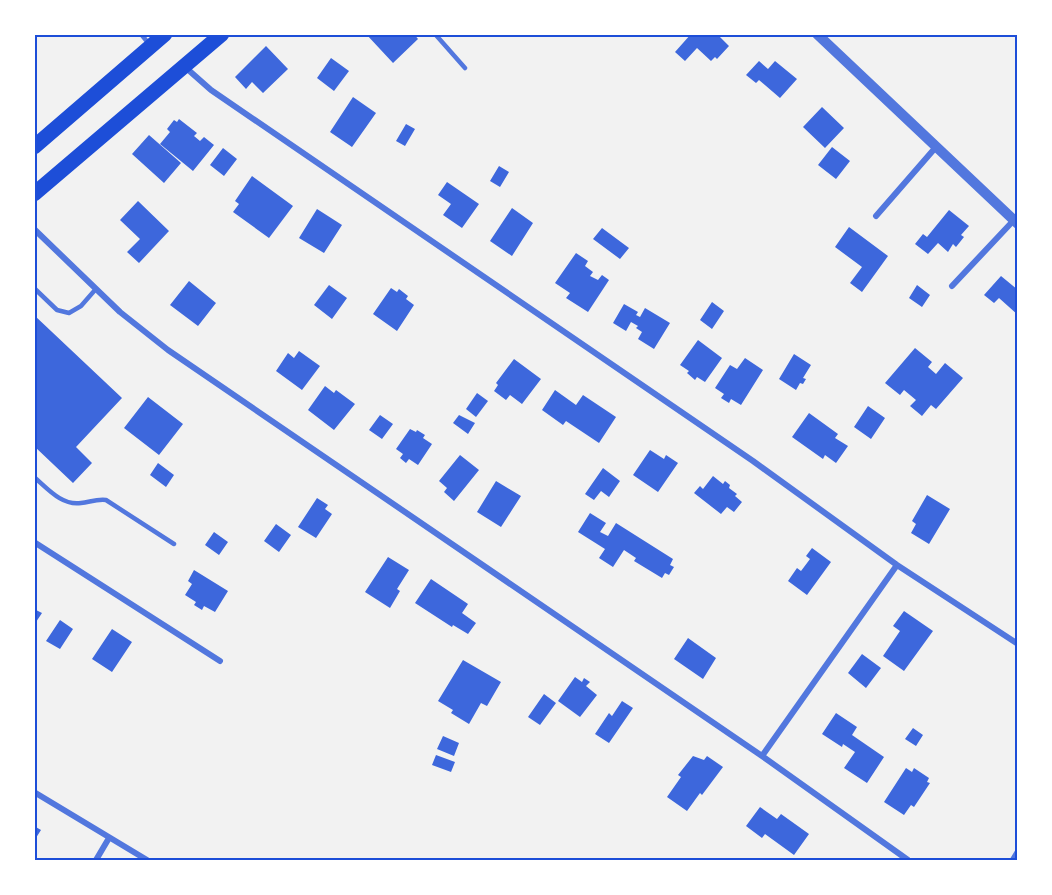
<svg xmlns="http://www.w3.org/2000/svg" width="1052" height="895" font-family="Merriweather,serif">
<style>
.building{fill:#3d67dc}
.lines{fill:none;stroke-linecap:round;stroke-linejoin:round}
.service{stroke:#5277de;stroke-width:4.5}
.minor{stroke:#5277de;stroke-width:6}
.tertiary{stroke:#5277de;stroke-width:10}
.primary{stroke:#1d4ed8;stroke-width:15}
.neatline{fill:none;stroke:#1d4ed8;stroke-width:2}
</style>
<rect width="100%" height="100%" fill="#f2f2f2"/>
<path class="building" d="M 366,34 L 414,34 L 418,39 L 393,63 Z
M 691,34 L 717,34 L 729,46 L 717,59 L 715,57 L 711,61 L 697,48 L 685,61 L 675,52 Z
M 266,46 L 288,69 L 263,93 L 252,82 L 246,89 L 235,77 Z
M 331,58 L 349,71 L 334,91 L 317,78 Z
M 759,61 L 768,69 L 775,61 L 797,79 L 780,98 L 759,80 L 756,83 L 746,75 Z
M 353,97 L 376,113 L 352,147 L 330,132 Z
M 822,107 L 844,128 L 825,148 L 803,127 Z
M 179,119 L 197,133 L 194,136 L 200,141 L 204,137 L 214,145 L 193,171 L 160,144 L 170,132 L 167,129 L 174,120 L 177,122 Z
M 406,124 L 415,129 L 405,146 L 396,141 Z
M 149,135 L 181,163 L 164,183 L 132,154 Z
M 832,147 L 850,161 L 836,179 L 818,165 Z
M 223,148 L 237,159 L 224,176 L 210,165 Z
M 499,166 L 509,172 L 500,187 L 490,181 Z
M 252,176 L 293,206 L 269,238 L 233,212 L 239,204 L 235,201 Z
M 447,182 L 479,204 L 462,228 L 443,215 L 451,204 L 438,195 Z
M 138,201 L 169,231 L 139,263 L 127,252 L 140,239 L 120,220 Z
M 512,208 L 533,223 L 512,256 L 490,241 Z
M 317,209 L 342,225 L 324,253 L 299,238 Z
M 949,210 L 969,226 L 961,235 L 964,237 L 956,247 L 953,244 L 948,252 L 938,243 L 928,254 L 915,244 L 923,234 L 927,237 Z
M 849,227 L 888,256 L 862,292 L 850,283 L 862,267 L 835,247 Z
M 602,228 L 629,248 L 620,259 L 593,239 Z
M 576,253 L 588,261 L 585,266 L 593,272 L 590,276 L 598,280 L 602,275 L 609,280 L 588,312 L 566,298 L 570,293 L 555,283 Z
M 1001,276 L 1018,290 L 1018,315 L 999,298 L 994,303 L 984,295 Z
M 189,281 L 216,303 L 198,326 L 170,305 Z
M 329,285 L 347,298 L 332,319 L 314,305 Z
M 917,285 L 930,295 L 922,307 L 909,298 Z
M 391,288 L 397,292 L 399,289 L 408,296 L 406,299 L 414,305 L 397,331 L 373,314 Z
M 712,302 L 724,311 L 712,329 L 700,320 Z
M 624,304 L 638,312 L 636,315 L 640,317 L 645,308 L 670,323 L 654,349 L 638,339 L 642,332 L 636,328 L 638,326 L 631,322 L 626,331 L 613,323 Z
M 34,315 L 122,398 L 76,447 L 92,463 L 73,483 L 34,446 Z
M 698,340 L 722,358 L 705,382 L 697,377 L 695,380 L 687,373 L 689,371 L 680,365 Z
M 915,348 L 932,362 L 928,367 L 936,374 L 945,363 L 963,378 L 936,409 L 931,405 L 922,416 L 910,406 L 916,400 L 904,390 L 900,395 L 885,383 Z
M 299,351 L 320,366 L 302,390 L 276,371 L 288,353 L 294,358 Z
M 794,354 L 811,365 L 803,378 L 806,379 L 803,384 L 800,383 L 796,390 L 779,379 Z
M 745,358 L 763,370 L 741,405 L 731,399 L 729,403 L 721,398 L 724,394 L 715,388 L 730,365 L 737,369 Z
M 514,359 L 541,379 L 522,404 L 510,395 L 506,400 L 494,391 L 498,385 L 496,383 Z
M 325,386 L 334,393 L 336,390 L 355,404 L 334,430 L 308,410 Z
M 555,390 L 576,405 L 583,395 L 616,417 L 599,443 L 566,421 L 563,425 L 542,410 Z
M 477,393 L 488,401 L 476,417 L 466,409 Z
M 148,397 L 183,424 L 159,455 L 124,428 Z
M 868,406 L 885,418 L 871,439 L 854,427 Z
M 809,413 L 838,434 L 835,438 L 848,446 L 836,463 L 825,455 L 823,459 L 792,437 Z
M 380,415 L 393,424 L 382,439 L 369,430 Z
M 459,415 L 475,423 L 468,434 L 453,423 Z
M 410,429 L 416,432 L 417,430 L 425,435 L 423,438 L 432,444 L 418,465 L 409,459 L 406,463 L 400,458 L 403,454 L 396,449 Z
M 650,450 L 664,459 L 666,455 L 678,463 L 658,492 L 633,475 Z
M 460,455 L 479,470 L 454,501 L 444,492 L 447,488 L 439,481 Z
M 158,463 L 174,475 L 166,487 L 150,475 Z
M 603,468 L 620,481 L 609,497 L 601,491 L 594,500 L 585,494 Z
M 713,476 L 723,484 L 725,481 L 730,485 L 729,488 L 737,494 L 735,496 L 742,502 L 734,512 L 727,507 L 721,514 L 694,493 L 700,486 L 703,489 Z
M 496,481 L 521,496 L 501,527 L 477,512 Z
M 927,495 L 950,509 L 929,544 L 911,533 L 916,524 L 912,521 Z
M 317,498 L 328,505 L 325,509 L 332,514 L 316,538 L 298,527 Z
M 590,513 L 606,523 L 600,532 L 608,536 L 616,523 L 673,559 L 670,565 L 674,567 L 669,575 L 665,573 L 662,578 L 634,561 L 636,558 L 624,550 L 613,567 L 599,558 L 605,549 L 578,532 Z
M 276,524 L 291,535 L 279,552 L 264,541 Z
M 214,532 L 228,542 L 219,555 L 205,545 Z
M 812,548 L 831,562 L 807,595 L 788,581 L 797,568 L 801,571 L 810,559 L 806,556 Z
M 388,557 L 409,570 L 397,589 L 400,591 L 390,608 L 365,592 Z
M 194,570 L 228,591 L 215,612 L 204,606 L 202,610 L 194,605 L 196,602 L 185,595 L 192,584 L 188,581 Z
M 431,579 L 468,604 L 462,613 L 476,623 L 468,634 L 453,625 L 452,627 L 415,603 Z
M 34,609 L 42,613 L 34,625 Z
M 904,611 L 933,631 L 904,671 L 883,656 L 900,631 L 893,626 Z
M 60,620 L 73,629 L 60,649 L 46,641 Z
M 112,629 L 132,642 L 112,672 L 92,659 Z
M 688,638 L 716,658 L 703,679 L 674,659 Z
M 862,654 L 881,668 L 866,688 L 848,673 Z
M 463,660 L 501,682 L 487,706 L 481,703 L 469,724 L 451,713 L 453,710 L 438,701 Z
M 575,677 L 582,682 L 584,678 L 590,682 L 586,686 L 597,695 L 580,717 L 558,701 Z
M 544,694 L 556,703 L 540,725 L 528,717 Z
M 622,701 L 633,708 L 609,743 L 595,734 L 609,713 L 612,716 Z
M 836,713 L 857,727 L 852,735 L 884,757 L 867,783 L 844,768 L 855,752 L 843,744 L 842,747 L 822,734 Z
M 913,728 L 923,735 L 916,746 L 905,739 Z
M 443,736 L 459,743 L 454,756 L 437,749 Z
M 436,755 L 455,762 L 451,772 L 432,765 Z
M 693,756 L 704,760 L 707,756 L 723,767 L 702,795 L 700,793 L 687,811 L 667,797 L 681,777 L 678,775 Z
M 906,768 L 912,772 L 914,768 L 929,778 L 927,782 L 930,783 L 914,807 L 911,805 L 904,815 L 884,802 Z
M 760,807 L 777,819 L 781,814 L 809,834 L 794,855 L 765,834 L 762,838 L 746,826 Z
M 34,826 L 41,830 L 34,841 Z"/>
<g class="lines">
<path class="service" d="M 141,34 L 149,44
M 435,34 L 465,68
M 34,288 L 57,310 L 69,313 L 81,306 L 95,290
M 34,477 C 48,489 62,506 81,503 C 90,502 96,499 106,500 L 174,544
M 1012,860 L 1018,850"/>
<path class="minor" d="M 185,67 L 211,90 L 753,461 L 897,565 L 1018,644
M 876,216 L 936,147
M 34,229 L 120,312 L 168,350 L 762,756 L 908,860
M 952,286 L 1014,220
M 34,542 L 220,661
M 762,756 L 897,565
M 34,792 L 147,860
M 96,860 L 109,838"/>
<path class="tertiary" d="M 817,34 L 1018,224"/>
<path class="primary" d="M 34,147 L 165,34
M 34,194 L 222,34"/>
</g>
<rect width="1052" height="895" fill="none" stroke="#ffffff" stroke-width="72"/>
<rect x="36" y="36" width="980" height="823" class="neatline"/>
</svg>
